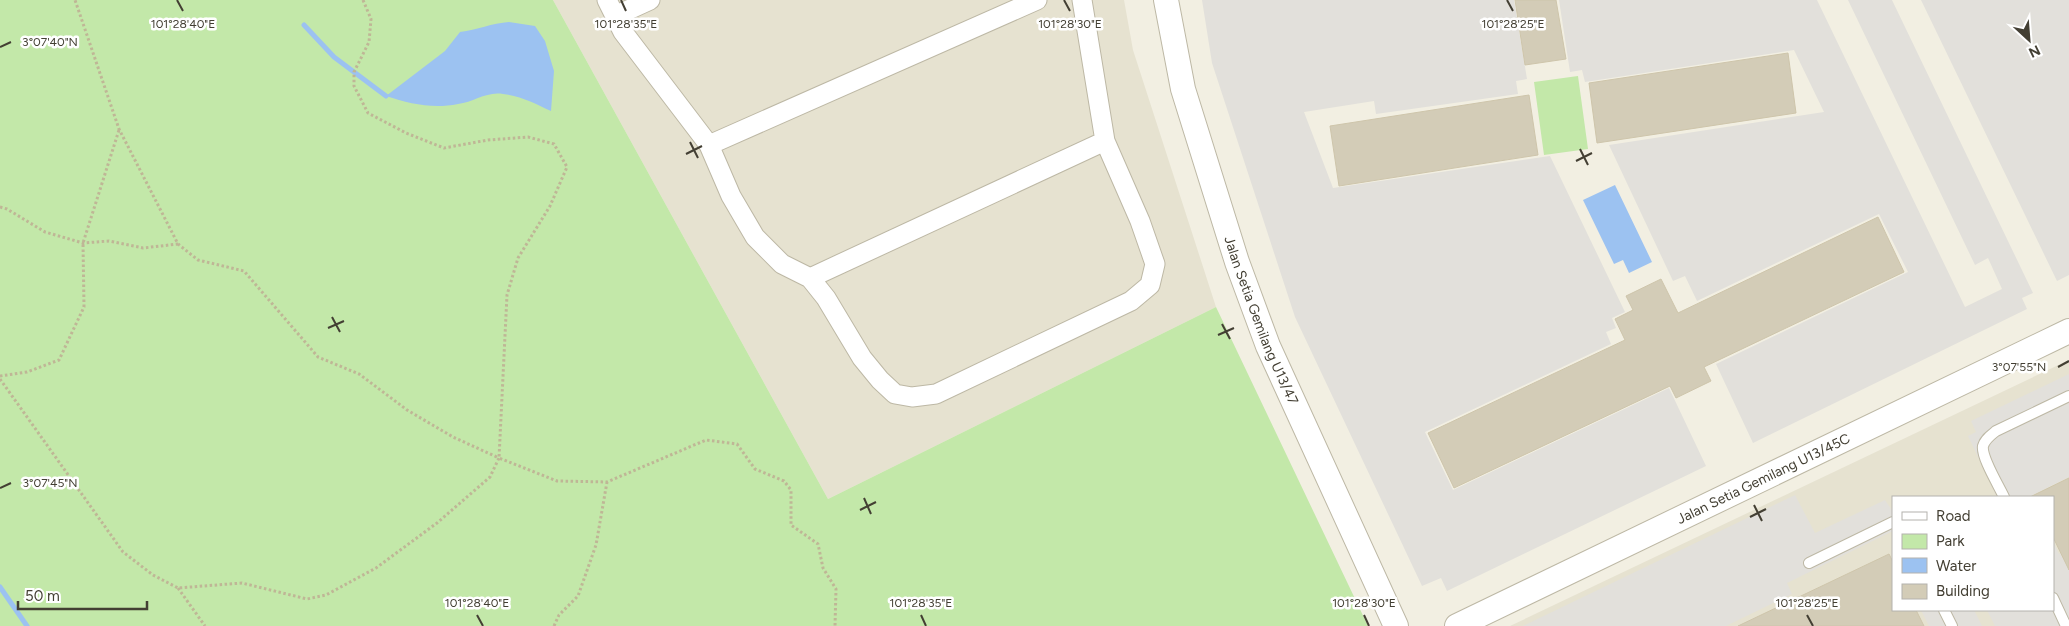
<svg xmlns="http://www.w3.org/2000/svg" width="2069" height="626" font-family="Figtree,sans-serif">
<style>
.residential{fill:#e6e2d0;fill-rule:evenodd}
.green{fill:#c3e8a9}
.parking{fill:#e2e0db}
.water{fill:#9cc2f1}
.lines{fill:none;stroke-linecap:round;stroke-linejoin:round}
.stream{stroke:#9cc2f1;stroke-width:5}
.building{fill:#d3ccb7;stroke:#cec5ab}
.service-casing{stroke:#bdb8a5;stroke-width:12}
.minor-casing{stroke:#bdb8a5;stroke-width:21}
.tertiary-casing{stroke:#bdb8a5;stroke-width:26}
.path{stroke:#bfb696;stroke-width:3;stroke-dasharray:2.5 2.5;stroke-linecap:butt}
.service{stroke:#fff;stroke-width:10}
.minor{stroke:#fff;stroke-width:19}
.tertiary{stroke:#fff;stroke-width:24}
.ticks{fill:none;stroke:#433f33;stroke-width:2}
.labels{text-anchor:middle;stroke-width:5;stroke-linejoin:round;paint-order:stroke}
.street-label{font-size:14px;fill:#433f33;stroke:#fff}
.ticks-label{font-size:12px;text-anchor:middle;fill:#433f33;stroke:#fff;stroke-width:5;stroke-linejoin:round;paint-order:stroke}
</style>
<rect width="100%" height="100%" fill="#f2efe2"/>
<path class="residential" d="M 553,0 L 1124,0 L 1133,50 L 1216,307 L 828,499 Z
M 2069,360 L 2069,626 L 1510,626 ZM 1893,497 L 2053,497 L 2053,610 L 1893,610 Z"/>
<path class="green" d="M 0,0 L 553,0 L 828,499 L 1216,307 L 1368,626 L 0,626 Z
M 1578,76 L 1588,149 L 1544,155 L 1534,82 Z"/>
<path class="parking" d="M 1202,0 L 1514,0 L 1527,79 L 1516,81 L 1518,94 L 1376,114 L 1374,101 L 1304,112 L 1333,188 L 1550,156 L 1625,312 L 1612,318 L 1616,328 L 1606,332 L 1611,344 L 1425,432 L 1453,490 L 1669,388 L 1706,466 L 1447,591 L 1441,578 L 1422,586 L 1295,317 L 1212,63 Z
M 1559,0 L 1817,0 L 1965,307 L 2002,289 L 1988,258 L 1975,265 L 1848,0 L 1892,0 L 2033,293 L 2022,298 L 2027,309 L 1753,443 L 1716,364 L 1908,272 L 1879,214 L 1697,301 L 1685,276 L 1673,281 L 1609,145 L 1824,112 L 1794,50 L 1585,82 L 1582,70 L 1570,72 Z
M 1921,0 L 2069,0 L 2069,275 L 2057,281 Z
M 2069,374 L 2069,477 L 2031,496 L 2031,497 L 1997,497 L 1968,436 L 1976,432 L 1971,421 Z
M 1795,495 L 1815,533 L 1885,500 L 1893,512 L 1893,531 L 1787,583 L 1792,594 L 1726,626 L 1523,626 Z
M 2053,542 L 2059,554 L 2069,549 L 2069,626 L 1995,626 L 1987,610 L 2053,610 Z
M 1921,610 L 1974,610 L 1982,626 L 1929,626 Z"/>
<path class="water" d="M 509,22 L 535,26 L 545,41 L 554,71 L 551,111 C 536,104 521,96 503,94 C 487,91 474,102 458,104 C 433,109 410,104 386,96 L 445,51 L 460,32 C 477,30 492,23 509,22 Z
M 1615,185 L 1652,262 L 1629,273 L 1623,260 L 1614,264 L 1583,200 Z"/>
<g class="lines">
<path class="stream" d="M 304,25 L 334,57 L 386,96
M 0,587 L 27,626"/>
</g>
<path class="building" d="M 1515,0 L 1556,0 L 1566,59 L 1525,65 Z
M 1788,53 L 1796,113 L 1597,143 L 1589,83 Z
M 1529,95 L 1538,155 L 1339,186 L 1330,126 Z
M 1878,217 L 1904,272 L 1704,367 L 1711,381 L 1676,398 L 1670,386 L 1454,488 L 1428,433 L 1625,340 L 1615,319 L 1633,310 L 1626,296 L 1661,279 L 1678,313 Z
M 2069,478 L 2069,570 L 2053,537 L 2053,497 L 2030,497 Z
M 1889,554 L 1893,562 L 1893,610 L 1916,610 L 1924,626 L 1738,626 Z"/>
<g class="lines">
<g class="service-casing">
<path id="service" d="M 2004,497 C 1999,486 1981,457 1983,446 C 1985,439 1991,435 1996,431 L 2069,396
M 1809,563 L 1893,522
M 2053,598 L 2066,626
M 1944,610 L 1952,626"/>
</g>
<g class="minor-casing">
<path id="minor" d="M 607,0 L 623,32 L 709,145 L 731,196 L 755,237 L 782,264 L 810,278 L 826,298 L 862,358 L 880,380 L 895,394 L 912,397 L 936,394 L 1131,301 L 1150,285 L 1155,264 L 1140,221 L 1105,141 L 1082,0
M 615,16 L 650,0
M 709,145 L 1037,0
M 810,278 L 1105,141"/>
</g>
<g class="tertiary-casing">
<g id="tertiary">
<path id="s1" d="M 1166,0 L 1183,89 L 1237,262 L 1268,346 L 1396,626"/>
<path id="s2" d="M 1457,626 L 2069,331"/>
</g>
</g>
<path class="path" d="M 363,0 L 371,19 L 369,42 L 354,72 L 354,86 L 368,113 L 406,133 L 444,148 L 488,140 L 528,137 L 554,144 L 567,167 L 550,206 L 518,258 L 507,295 L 499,458 L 557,481 L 607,482 L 706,440 L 737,444 L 755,469 L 784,481 L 791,490 L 791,525 L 818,544 L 823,568 L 836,589 L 835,626
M 0,207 L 7,209 L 45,232 L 83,243 L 109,241 L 143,248 L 178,244
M 0,376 L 27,372 L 59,360 L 84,307 L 83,243 L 119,130
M 0,379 L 123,552 L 153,575 L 178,588 L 242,583 L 307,599 L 326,595 L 376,568 L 437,523 L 490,477 L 499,458 L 453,437 L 407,410 L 359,374 L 318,357 L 244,271 L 198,260 L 178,244 L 119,129 L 75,0
M 178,588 L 205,626
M 554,626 L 559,615 L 578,596 L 596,545 L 607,482"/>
<use href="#service" class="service"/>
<use href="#minor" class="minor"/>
<use href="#tertiary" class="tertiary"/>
</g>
<path class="ticks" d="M 177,0 L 183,11M 621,0 L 626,11M 1064,0 L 1070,11M 1507,0 L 1513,11M 0,47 L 11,42M 690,142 L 698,158M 1580,149 L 1588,165M 686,154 L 702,146M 1576,161 L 1592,153M 332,317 L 340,332M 1222,324 L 1230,339M 328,328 L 344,321M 1218,335 L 1234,328M 2058,367 L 2069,361M 0,488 L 11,483M 864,498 L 871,514M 1754,505 L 1762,521M 860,510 L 876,502M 1750,517 L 1766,509M 477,615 L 483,626M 921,615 L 926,626M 1364,615 L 1369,626M 1807,615 L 1813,626"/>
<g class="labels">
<g class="street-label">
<text dy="5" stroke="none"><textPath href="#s1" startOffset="335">Jalan Setia Gemilang U13/47</textPath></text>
<text dy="5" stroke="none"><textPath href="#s2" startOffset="340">Jalan Setia Gemilang U13/45C</textPath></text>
</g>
</g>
<g class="ticks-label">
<text x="183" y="28">101°28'40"E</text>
<text x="626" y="28">101°28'35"E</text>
<text x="1070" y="28">101°28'30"E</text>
<text x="1513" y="28">101°28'25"E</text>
<text x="50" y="46">3°07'40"N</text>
<text x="2019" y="371">3°07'55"N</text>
<text x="50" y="487">3°07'45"N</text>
<text x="477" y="607">101°28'40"E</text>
<text x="921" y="607">101°28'35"E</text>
<text x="1364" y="607">101°28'30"E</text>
<text x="1807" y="607">101°28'25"E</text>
</g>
<rect x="1892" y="496" width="162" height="115" fill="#ffffff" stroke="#b4b2ad"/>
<rect x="1902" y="512" width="25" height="8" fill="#ffffff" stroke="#b4b2ad"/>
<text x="1936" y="521" font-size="15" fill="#433f33">Road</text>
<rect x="1902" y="534" width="25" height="15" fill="#c3e8a9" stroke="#b4b2ad"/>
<text x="1936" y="546" font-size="15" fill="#433f33">Park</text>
<rect x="1902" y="558" width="25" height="15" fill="#9cc2f1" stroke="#b4b2ad"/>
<text x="1936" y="571" font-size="15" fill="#433f33">Water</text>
<rect x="1902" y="584" width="25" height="15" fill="#d3ccb7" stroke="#b4b2ad"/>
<text x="1936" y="596" font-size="15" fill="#433f33">Building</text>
<g transform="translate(2029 40) rotate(154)" stroke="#ffffff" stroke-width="4" paint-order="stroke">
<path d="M0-4L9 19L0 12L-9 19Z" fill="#433f33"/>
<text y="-8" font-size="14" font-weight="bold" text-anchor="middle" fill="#433f33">N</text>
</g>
<path d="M18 601v8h129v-8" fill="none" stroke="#433f33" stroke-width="2.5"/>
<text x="25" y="601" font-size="15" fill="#433f33" stroke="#ffffff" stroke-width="4" paint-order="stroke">50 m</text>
</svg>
